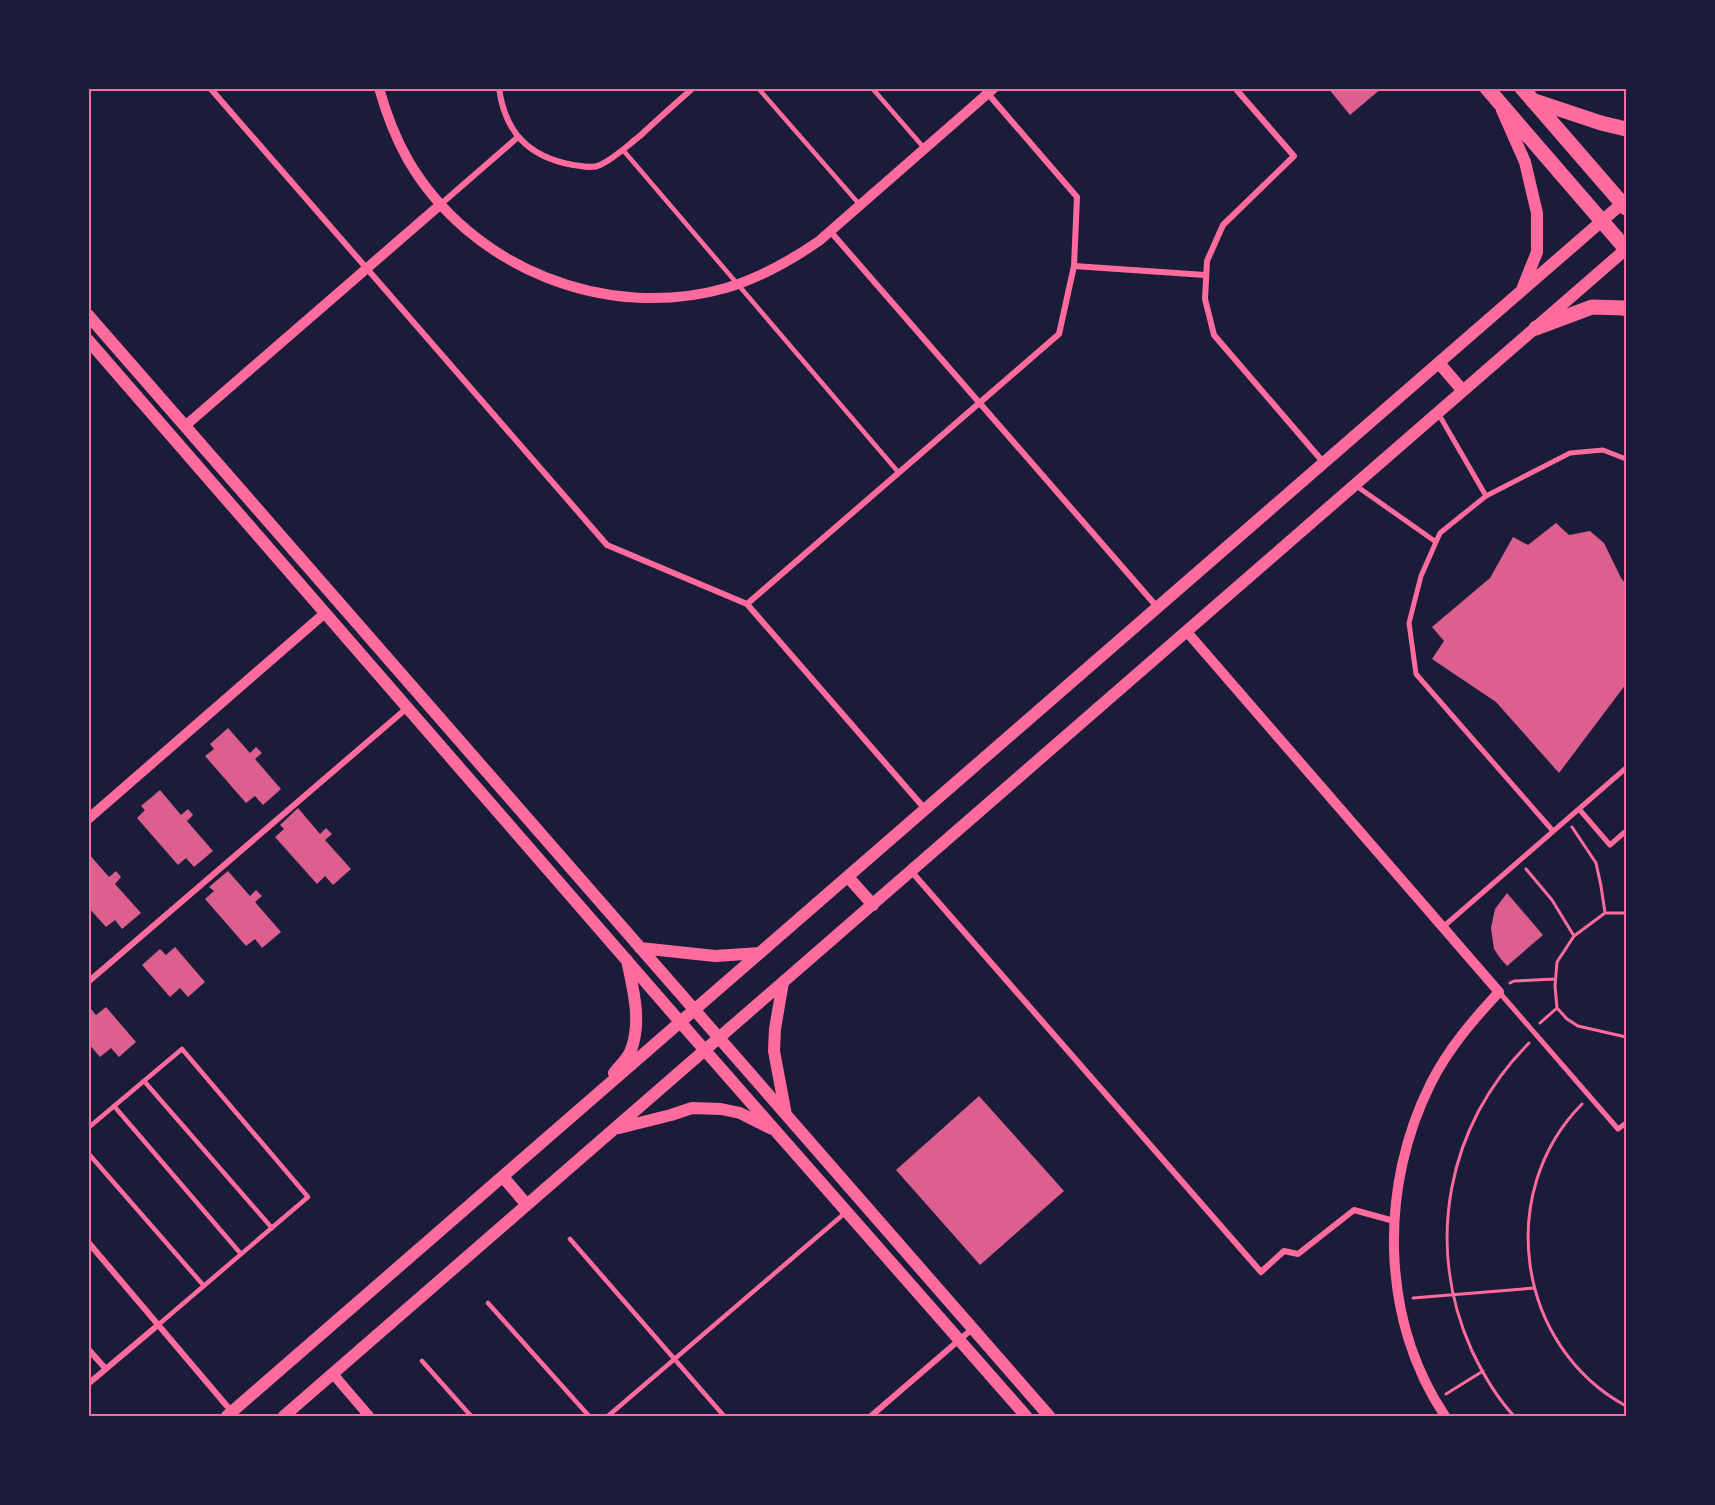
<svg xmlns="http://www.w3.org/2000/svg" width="1715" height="1505" font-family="'DM Sans',sans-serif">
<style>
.building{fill:#dd5f8e}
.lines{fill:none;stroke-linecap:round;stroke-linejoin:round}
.path{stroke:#ff6b9d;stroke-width:3}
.service{stroke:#ff6b9d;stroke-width:4.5}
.pedestrian{stroke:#ff6b9d;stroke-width:5}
.minor{stroke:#ff6b9d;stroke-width:6}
.tertiary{stroke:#ff6b9d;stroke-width:10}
.secondary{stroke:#ff6b9d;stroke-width:12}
.primary{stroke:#ff6b9d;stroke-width:15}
.neatline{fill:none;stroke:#ff6b9d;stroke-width:2}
</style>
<rect width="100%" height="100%" fill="#1b1b3a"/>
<path class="building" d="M 1328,88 L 1382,88 L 1350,115 Z
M 1556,523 L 1569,535 L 1590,531 L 1604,543 L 1621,578 L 1626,584 L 1626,684 L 1559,773 L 1496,702 L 1432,659 L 1444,641 L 1432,627 L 1490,578 L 1513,537 L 1528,545 Z
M 228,728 L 250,753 L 256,747 L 262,753 L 255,759 L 281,789 L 263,805 L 255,796 L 246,803 L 205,756 L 214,749 L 210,744 Z
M 160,790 L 181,815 L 188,809 L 193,815 L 187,821 L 213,851 L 194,867 L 186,858 L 178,865 L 137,818 L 145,810 L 141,806 Z
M 298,808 L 320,834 L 326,828 L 332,834 L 325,840 L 351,869 L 333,885 L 325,876 L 317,884 L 275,837 L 284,829 L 280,825 Z
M 88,853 L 109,877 L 116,871 L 121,877 L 115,884 L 141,913 L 122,929 L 115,920 L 106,927 L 88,907 Z
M 228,871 L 250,896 L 256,890 L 262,896 L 255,902 L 281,932 L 262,948 L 255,939 L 246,946 L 205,899 L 214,891 L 209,887 Z
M 1507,893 L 1543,935 L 1507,966 L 1500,958 L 1494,949 L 1491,928 L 1495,909 Z
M 175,947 L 205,982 L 188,997 L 180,988 L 170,997 L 142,965 L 160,949 L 166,955 Z
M 106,1007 L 136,1042 L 119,1057 L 111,1048 L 100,1057 L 88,1043 L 88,1011 L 91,1009 L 96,1015 Z
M 979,1096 L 1064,1191 L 980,1265 L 896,1170 Z"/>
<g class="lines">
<path class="path" d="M 1572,827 L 1596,863 L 1601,886 L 1605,913
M 1526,869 L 1552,900 L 1574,936
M 1626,913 L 1605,913 L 1574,936 L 1557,962 L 1555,986 L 1557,1008 L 1567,1019 L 1578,1026 L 1626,1037
M 1510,983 L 1514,981 L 1555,979
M 1540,1023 L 1557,1008
M 1582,1104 C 1495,1192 1516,1346 1626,1406
M 1413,1298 L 1534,1288
M 1446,1394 L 1483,1371
M 1514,1416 C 1497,1398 1483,1374 1472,1351 C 1424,1245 1447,1125 1529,1043"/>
<path class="service" d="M 758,88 L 860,205
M 872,88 L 925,149
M 623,150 L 899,473
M 144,1081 L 272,1228
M 114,1106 L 241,1254
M 88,1128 L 182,1049 L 308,1197 L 158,1325
M 88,1153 L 204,1286
M 570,1239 L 724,1416
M 488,1303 L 589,1416
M 422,1361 L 471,1416
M 608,1416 L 845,1213"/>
<path class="pedestrian" d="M 1438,413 L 1486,496
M 1355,485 L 1436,542
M 1579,809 L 1610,845 L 1626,831
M 1553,831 L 1416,674 L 1409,623 L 1421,576 L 1440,533 L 1486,496 L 1570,453 L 1603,450 L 1626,459
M 1443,927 L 1626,768
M 1499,992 L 1618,1129 L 1626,1123"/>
<path class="minor" d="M 210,88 L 607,545 L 747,604 L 925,809
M 499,88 C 505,133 529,157 573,165 C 582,166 592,169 600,165 C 615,158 628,145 641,135 C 658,119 675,104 693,88
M 1235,88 L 1294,156 L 1223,225 L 1207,261 L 1205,299 L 1214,335 L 1324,463
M 441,204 L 518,137
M 830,231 L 1158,608
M 1074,266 L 1205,275
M 747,604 L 1059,334 L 1074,266 L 1077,197 L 983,88
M 911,871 L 1261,1272 L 1284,1251 L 1298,1254 L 1354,1210 L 1394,1221
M 88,982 L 407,708
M 88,1242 L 232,1412
M 88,1349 L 106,1369
M 88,1384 L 158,1325
M 871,1416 L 972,1329"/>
<path class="tertiary" d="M 379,88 C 386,113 395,137 408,160 C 471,268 606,322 726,288 C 760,278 790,261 819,241 L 994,88
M 185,426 L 441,204
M 1187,632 L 1499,992 C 1473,1020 1448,1049 1431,1083 C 1379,1186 1380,1319 1445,1416
M 88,819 L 325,613
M 333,1374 L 369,1416"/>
<path class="secondary" d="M 1502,110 L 1525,162 L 1537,213 L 1537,252 L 1523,287
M 88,315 L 1049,1416
M 88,340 L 695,1039 L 1026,1416
M 1439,363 L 1463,391
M 848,877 L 873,905
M 640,948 L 715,956 L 760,953
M 783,982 L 775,1029 L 774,1051 L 786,1115
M 614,1073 C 619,1066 628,1059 631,1050 C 642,1021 633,989 627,960
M 619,1128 L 671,1115 L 692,1108 L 721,1109 L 740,1113 L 772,1129
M 503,1177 L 527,1205
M 227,1416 L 1626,200
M 284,1416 L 1626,249"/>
<path class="primary" d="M 1487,88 L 1626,249
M 1522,88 L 1626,208
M 1532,100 L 1601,123 L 1626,129
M 1536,328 L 1592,307 L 1623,308 L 1626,309"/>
</g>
<rect width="1715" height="1505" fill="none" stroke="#1b1b3a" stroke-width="180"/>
<rect x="90" y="90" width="1535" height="1325" class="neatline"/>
</svg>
